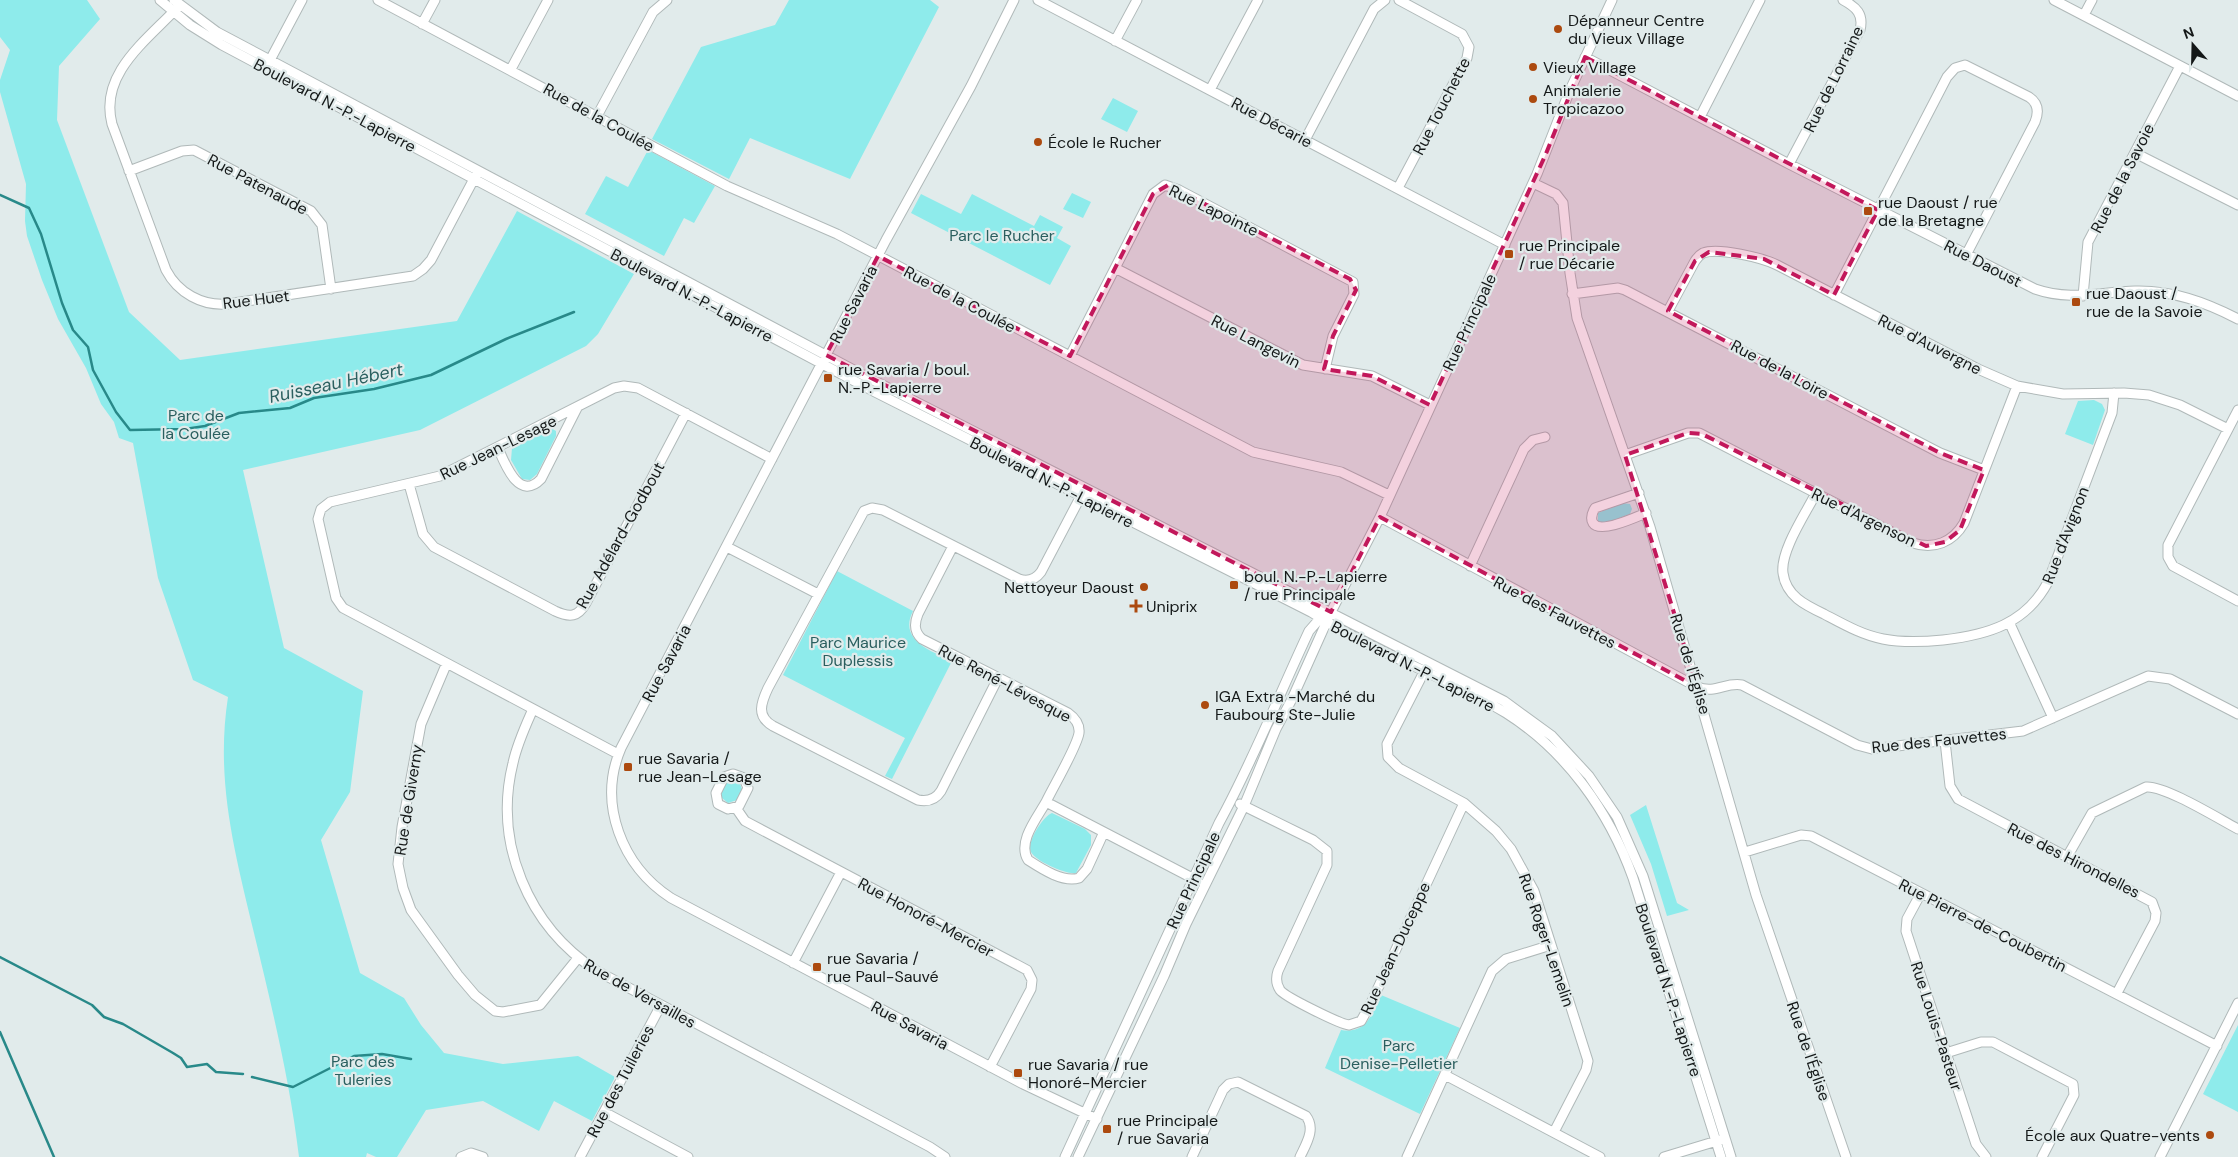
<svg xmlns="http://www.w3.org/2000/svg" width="2238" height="1157" font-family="'DM Sans',sans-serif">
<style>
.green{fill:#8eebeb}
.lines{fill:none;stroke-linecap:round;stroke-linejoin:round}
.stream{stroke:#288989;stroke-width:2.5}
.minor-casing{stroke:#b0b9b9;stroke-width:11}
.minor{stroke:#fff;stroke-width:9}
.marked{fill:#c2185b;fill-opacity:0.2;stroke:#c2185b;stroke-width:4;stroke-dasharray:10 6;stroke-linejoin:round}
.poi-dot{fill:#ac4a0f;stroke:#e1ebeb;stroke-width:2}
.labels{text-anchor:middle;stroke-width:4.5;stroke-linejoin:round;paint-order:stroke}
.poi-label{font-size:16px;fill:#141818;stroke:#e1ebeb;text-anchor:start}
.street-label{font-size:16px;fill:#141818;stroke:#e1ebeb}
.park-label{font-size:16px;fill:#2a5f5f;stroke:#e1ebeb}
.water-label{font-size:18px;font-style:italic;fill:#2b6060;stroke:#e1ebeb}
</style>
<rect width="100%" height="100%" fill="#e1ebeb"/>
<path class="green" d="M 0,0 L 87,0 L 100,19 L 59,66 L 57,120 L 129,312 L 180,360 L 457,321 L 517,211 L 634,274 L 598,334 L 586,346 L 420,430 L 243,470 L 284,648 L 363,691 L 350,792 L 321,840 L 360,973 L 404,998 L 421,1025 L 444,1053 L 503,1064 L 578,1056 L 615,1077 L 592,1121 L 554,1101 L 539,1131 L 483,1101 L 426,1110 L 397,1157 L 376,1157 L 367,1153 L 366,1157 L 299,1157 C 290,1081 272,1008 254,933 C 235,853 215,781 228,697 L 193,680 L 158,578 L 133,443 L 119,438 L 114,422 L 101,404 L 86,368 L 58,319 L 42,280 L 27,236 L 25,221 L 26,184 L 0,92 L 0,80 L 10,50 L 0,37 Z
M 789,0 L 930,0 L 939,7 L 850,179 L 750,138 L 729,179 L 652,139 L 701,47 L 775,25 Z
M 1113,98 L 1138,111 L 1127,132 L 1101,119 Z
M 648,150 L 715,186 L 694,223 L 684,218 L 664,256 L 585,214 L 606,176 L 628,187 Z
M 1072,193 L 1091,202 L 1083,218 L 1063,209 Z
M 921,194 L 961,214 L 972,194 L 1034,226 L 1040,215 L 1063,227 L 1057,238 L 1071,246 L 1050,285 L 911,213 Z
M 2094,400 L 2102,404 L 2105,410 L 2093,445 L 2065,434 L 2078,401 Z
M 551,428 L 556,431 L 556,436 L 537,474 L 530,480 L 522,479 L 511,460 L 512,448 Z
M 1622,503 L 1630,504 L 1632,509 L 1630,514 L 1604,524 L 1598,521 L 1598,513 Z
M 837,571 L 913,611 C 898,640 931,651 952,661 L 892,779 L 885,776 L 905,738 L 783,675 Z
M 732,779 L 739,781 L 742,789 L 737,800 L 728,803 L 722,798 C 720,791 724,782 732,779 Z
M 1646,805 L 1677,903 L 1689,910 L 1667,916 L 1651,864 L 1630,815 Z
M 1052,813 L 1085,829 L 1091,835 L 1091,845 L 1076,873 C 1067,875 1035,861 1031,852 C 1026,843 1043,816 1052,813 Z
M 1381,995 L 1460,1028 L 1420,1114 L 1325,1068 L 1341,1030 C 1366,1034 1372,1015 1381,995 Z
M 2238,1025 L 2238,1112 L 2203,1094 Z"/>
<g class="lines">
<path class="stream" d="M 0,195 L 29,208 L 41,234 L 62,303 L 73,330 L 88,347 L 93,370 L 116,412 L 130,430 L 185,429 L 205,426 L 239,413 L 290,408 L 314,398 L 374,389 L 431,375 L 506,339 L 574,312
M 0,957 L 92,1005 L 104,1017 L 123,1024 L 173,1053 L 181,1058 L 187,1067 L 207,1064 L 216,1072 L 243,1074
M 0,1032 L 54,1157
M 252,1077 L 293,1087 L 354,1056 L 382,1054 L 411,1059"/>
<g class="minor-casing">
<path id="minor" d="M 160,0 L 190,25 L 222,45 L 875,392 L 1311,612 C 1372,652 1443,675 1506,713 C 1566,751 1609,811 1633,878 L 1721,1157
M 174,0 L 217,32 L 867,377 L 1504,701 L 1552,736 L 1589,776 L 1617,817 L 1643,876 L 1731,1157
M 378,0 L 727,186 L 837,234 L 1253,452 L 1341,472 L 1389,495
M 1014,0 L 971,86 L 886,240 L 621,748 C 597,804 622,866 671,898 L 1023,1084 L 1097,1119
M 1038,0 L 1505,245
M 2054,0 L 2238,96
M 177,8 C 146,41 99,74 112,124 L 166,270 C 178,293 202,306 227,304 L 413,276 L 423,269 L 431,260 L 476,175
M 2084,15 L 2092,0
M 422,24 L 435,0
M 1115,41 L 1137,0
M 1585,57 L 1789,164 L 2035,289 C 2069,301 2100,292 2135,291 C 2172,290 2205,302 2238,319
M 268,64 L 302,0
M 511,69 L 548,0
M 1210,90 L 1258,0
M 597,116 L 653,12 L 667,0
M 1700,117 L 1760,0
M 1305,140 L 1374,9 L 1385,0
M 2135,153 L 2238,205
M 1789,164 L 1860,30 C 1864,14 1856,7 1843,0
M 129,171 L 182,151 L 194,150 L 311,211 L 322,225 L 331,289
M 1533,183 L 1556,194 L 1563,203 L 1570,273 L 1577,318 L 1650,527 L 1756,895 L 1846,1157
M 1398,188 L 1467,58 L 1469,47 L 1462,34 L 1399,0
M 1115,268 L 1303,365 L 1372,376 L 1430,405
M 1572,294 L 1618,288 L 1625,290 L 1940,453 L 1984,470
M 1834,295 L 1947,77 L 1955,68 L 1965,65 L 2029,97 C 2038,103 2039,112 2035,122 L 1966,255
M 2083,296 L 2088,242 L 2180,66
M 1668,311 L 1695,261 C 1697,258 1699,255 1703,253 C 1718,247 1763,258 1777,265 L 1978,369 L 2017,386 L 2063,394 L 2124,393 L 2149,395 L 2180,405 L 2228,429
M 1070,356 L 1153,194 L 1165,185 L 1179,190 L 1353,282 L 1354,294 L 1333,336 L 1325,369
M 2238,410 L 2168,545 L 2168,557 L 2173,566 L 2238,601
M 498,448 C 505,464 519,502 541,479 L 577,408
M 1625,455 L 1688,433 L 1699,433 L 1913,543 C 1934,550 1953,542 1964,523 L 2017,386
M 409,484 L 423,534 L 434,547 L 555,611 C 570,618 578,617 586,603 L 686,413
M 1639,493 L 1595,508 C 1592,513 1590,518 1593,523 C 1600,534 1636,517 1646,513
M 1816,493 C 1806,513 1780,551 1783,573 C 1786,596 1805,605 1824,614 C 1843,624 1862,635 1883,639 C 1903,643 1923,642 1943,640 C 1987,635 2026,624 2048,582 L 2112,413 L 2114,393
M 1380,517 L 1697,687 C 1716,694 1725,682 1742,685 L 1857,745 L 1872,749 L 2023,731 L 2148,676 L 2170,679 L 2238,714
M 953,546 L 918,614 C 914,624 914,632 922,639 L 1068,713 C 1075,718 1080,724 1079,733 C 1077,747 1053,787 1046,802 L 1198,881
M 727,547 L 818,594
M 1470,566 L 1524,449 L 1533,440 L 1545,437
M 2010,624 L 2053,718
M 446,665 L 421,724 L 402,827 L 398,864 L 403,888 L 411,910 L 458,975 L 475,995 L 495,1011 L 503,1012 L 540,1005 L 578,958
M 1427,666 L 1387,744 L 1388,757 L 1399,768 L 1464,803 L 1496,831 L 1511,849 L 1534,891 L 1588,1061 L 1586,1070 L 1554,1132
M 998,678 L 941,791 C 936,799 928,802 918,800 L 773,726 C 756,716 761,703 768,688 L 864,511 L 872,508 L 883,510 L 1019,579 C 1028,582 1035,580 1041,572 L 1083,492
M 533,709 C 525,727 517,744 513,763 C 493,843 528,926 597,971 L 930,1147 L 945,1157
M 1945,741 L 1950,786 L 1958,799 L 2152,902 L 2156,913 L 2155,921 L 2117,993
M 618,754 L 343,608 L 336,598 L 318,519 L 321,509 L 330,502 L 440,476 L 614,388 L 624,386 L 638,388 L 772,459
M 733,774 L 744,778 L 748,788 L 739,806 L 728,809 L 718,804 L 716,793 L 724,777 Z
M 1046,802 C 1037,818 1017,842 1028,860 C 1042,869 1063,883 1079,878 L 1087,869 L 1104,832
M 1240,804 L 1313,840 L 1327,851 L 1327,865 L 1278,971 C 1276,977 1276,984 1280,990 C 1285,997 1340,1024 1349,1025 L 1361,1021 L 1371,1003 L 1464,803
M 736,808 L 745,821 L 1027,970 L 1032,980 L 1031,989 L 990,1067
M 1745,852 L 1801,835 L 1811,836 L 2217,1046
M 2067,857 L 2092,813 L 2146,787 C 2164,785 2219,819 2238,829
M 1921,893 L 1907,919 L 1906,931 L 1976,1144 L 1986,1157
M 793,963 L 841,872
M 1946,1053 L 1981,1042 L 1993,1042 L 2073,1084 L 2074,1095 L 2042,1157
M 1445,1075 L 1600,1157
M 604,1112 L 688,1157
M 461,1157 L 471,1153 L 483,1157
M 580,1157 L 661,1005
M 1065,1157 L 1219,823 C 1253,761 1279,695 1309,631 L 1323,615
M 1078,1157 L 1164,976 L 1186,924 L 1244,806 L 1276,729 L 1292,699 L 1331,612 L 1380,517 L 1537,174 L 1570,90 L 1612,0
M 1192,1157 L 1223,1090 L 1229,1084 L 1238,1082 L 1306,1116 C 1316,1129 1306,1144 1300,1157
M 1407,1157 L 1492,971 L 1506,959 L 1551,945
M 1664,1157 L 1720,1140
M 2160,1157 L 2238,1003"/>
</g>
<use href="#minor" class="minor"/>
</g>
<path class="marked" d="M 1585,57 L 1878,210 L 1834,295 L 1764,259 L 1709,252 L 1695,261 L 1668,311 L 1940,453 L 1984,470 L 1960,530 L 1945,542 L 1926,546 L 1702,434 L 1688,433 L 1625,455 L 1697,687 L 1380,517 L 1331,612 L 826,355 L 878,256 L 1070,356 L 1153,194 L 1168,185 L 1350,279 L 1356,290 L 1333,336 L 1324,369 L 1372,376 L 1430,405 L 1545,156 Z"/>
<g class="poi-dot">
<circle cx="1558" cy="29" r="5"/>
<circle cx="1533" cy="67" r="5"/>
<circle cx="1533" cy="99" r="5"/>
<circle cx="1038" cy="142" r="5"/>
<rect x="1863" y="206" width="10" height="10" rx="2.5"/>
<rect x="1504" y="249" width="10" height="10" rx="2.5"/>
<rect x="2071" y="297" width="10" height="10" rx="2.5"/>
<rect x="823" y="373" width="10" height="10" rx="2.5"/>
<rect x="1229" y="580" width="10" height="10" rx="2.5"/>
<circle cx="1144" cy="587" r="5"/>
<path d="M1133.5 598.5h5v5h5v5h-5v5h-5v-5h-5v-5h5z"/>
<circle cx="1205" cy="705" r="5"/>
<rect x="623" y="762" width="10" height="10" rx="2.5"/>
<rect x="812" y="962" width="10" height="10" rx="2.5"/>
<rect x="1013" y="1068" width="10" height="10" rx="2.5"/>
<rect x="1102" y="1124" width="10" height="10" rx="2.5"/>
<circle cx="2210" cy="1135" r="5"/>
</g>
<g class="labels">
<g class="poi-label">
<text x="1568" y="26">Dépanneur Centre<tspan x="1568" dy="18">du Vieux Village</tspan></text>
<text x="1543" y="73">Vieux Village</text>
<text x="1543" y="96">Animalerie<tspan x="1543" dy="18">Tropicazoo</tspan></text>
<text x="1048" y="148">École le Rucher</text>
<text x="1878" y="208">rue Daoust / rue<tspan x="1878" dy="18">de la Bretagne</tspan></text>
<text x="1519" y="251">rue Principale<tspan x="1519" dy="18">/ rue Décarie</tspan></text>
<text x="2086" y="299">rue Daoust /<tspan x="2086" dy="18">rue de la Savoie</tspan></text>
<text x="838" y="375">rue Savaria / boul.<tspan x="838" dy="18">N.-P.-Lapierre</tspan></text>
<text x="1244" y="582">boul. N.-P.-Lapierre<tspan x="1244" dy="18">/ rue Principale</tspan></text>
<text x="1134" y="593" text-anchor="end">Nettoyeur Daoust</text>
<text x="1146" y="612">Uniprix</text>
<text x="1215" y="702">IGA Extra -Marché du<tspan x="1215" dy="18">Faubourg Ste-Julie</tspan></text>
<text x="638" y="764">rue Savaria /<tspan x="638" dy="18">rue Jean-Lesage</tspan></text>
<text x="827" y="964">rue Savaria /<tspan x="827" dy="18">rue Paul-Sauvé</tspan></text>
<text x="1028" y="1070">rue Savaria / rue<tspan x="1028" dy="18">Honoré-Mercier</tspan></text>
<text x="1117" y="1126">rue Principale<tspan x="1117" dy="18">/ rue Savaria</tspan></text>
<text x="2200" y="1141" text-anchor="end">École aux Quatre-vents</text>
</g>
<g class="street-label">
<text transform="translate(1833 79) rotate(-64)" y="6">Rue de Lorraine</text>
<text transform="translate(335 105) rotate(28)" y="6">Boulevard N.-P.-Lapierre</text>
<text transform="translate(1441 106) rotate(-63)" y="6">Rue Touchette</text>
<text transform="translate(599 117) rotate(29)" y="6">Rue de la Coulée</text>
<text transform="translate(1272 122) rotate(28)" y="6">Rue Décarie</text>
<text transform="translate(2122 178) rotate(-63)" y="6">Rue de la Savoie</text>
<text transform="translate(258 184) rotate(28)" y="6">Rue Patenaude</text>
<text transform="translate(1214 210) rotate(26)" y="6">Rue Lapointe</text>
<text transform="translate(1983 263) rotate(27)" y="6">Rue Daoust</text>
<text transform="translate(692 295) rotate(28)" y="6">Boulevard N.-P.-Lapierre</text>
<text transform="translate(256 299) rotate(-7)" y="6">Rue Huet</text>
<text transform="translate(960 299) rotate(28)" y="6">Rue de la Coulée</text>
<text transform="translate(853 304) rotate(-63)" y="6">Rue Savaria</text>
<text transform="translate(1469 322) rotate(-65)" y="6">Rue Principale</text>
<text transform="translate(1256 341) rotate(27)" y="6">Rue Langevin</text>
<text transform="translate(1930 344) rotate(27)" y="6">Rue d'Auvergne</text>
<text transform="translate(1780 369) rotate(28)" y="6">Rue de la Loire</text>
<text transform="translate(498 447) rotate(-26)" y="6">Rue Jean-Lesage</text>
<text transform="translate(1052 482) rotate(27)" y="6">Boulevard N.-P.-Lapierre</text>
<text transform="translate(1864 517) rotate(26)" y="6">Rue d'Argenson</text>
<text transform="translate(620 535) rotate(-61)" y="6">Rue Adélard-Godbout</text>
<text transform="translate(2065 535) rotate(-69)" y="6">Rue d'Avignon</text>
<text transform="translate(1555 612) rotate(28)" y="6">Rue des Fauvettes</text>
<text transform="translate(666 663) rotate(-62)" y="6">Rue Savaria</text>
<text transform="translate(1691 664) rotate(73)" y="6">Rue de l'Église</text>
<text transform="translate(1413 666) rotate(27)" y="6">Boulevard N.-P.-Lapierre</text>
<text transform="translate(1005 683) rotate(28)" y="6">Rue René-Lévesque</text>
<text transform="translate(1939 740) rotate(-6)" y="6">Rue des Fauvettes</text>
<text transform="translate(408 800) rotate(-81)" y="6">Rue de Giverny</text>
<text transform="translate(2074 860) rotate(27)" y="6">Rue des Hirondelles</text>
<text transform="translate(1193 880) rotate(-65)" y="6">Rue Principale</text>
<text transform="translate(926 917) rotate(28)" y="6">Rue Honoré-Mercier</text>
<text transform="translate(1983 925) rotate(27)" y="6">Rue Pierre-de-Coubertin</text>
<text transform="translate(1547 940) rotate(71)" y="6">Rue Roger-Lemelin</text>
<text transform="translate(1395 948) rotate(-65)" y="6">Rue Jean-Duceppe</text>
<text transform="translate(1669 990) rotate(72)" y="6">Boulevard N.-P.-Lapierre</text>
<text transform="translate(640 993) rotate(29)" y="6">Rue de Versailles</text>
<text transform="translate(910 1025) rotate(28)" y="6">Rue Savaria</text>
<text transform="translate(1937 1026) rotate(72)" y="6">Rue Louis-Pasteur</text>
<text transform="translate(1809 1051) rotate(71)" y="6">Rue de l'Église</text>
<text transform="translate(620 1081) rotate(-62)" y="6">Rue des Tuileries</text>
</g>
<g class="park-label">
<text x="1002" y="241">Parc le Rucher</text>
<text x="196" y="421">Parc de<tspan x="196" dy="18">la Coulée</tspan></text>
<text x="858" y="648">Parc Maurice<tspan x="858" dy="18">Duplessis</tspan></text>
<text x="1399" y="1051">Parc<tspan x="1399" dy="18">Denise-Pelletier</tspan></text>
<text x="363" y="1067">Parc des<tspan x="363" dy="18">Tuleries</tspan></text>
</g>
<g class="water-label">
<text transform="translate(336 383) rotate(-12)" y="6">Ruisseau Hébert</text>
</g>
</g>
<g transform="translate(2193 45) rotate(340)" stroke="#e1ebeb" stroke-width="4" paint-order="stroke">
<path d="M0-4L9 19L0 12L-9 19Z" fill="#141818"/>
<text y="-8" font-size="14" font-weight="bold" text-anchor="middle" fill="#141818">N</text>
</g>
</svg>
